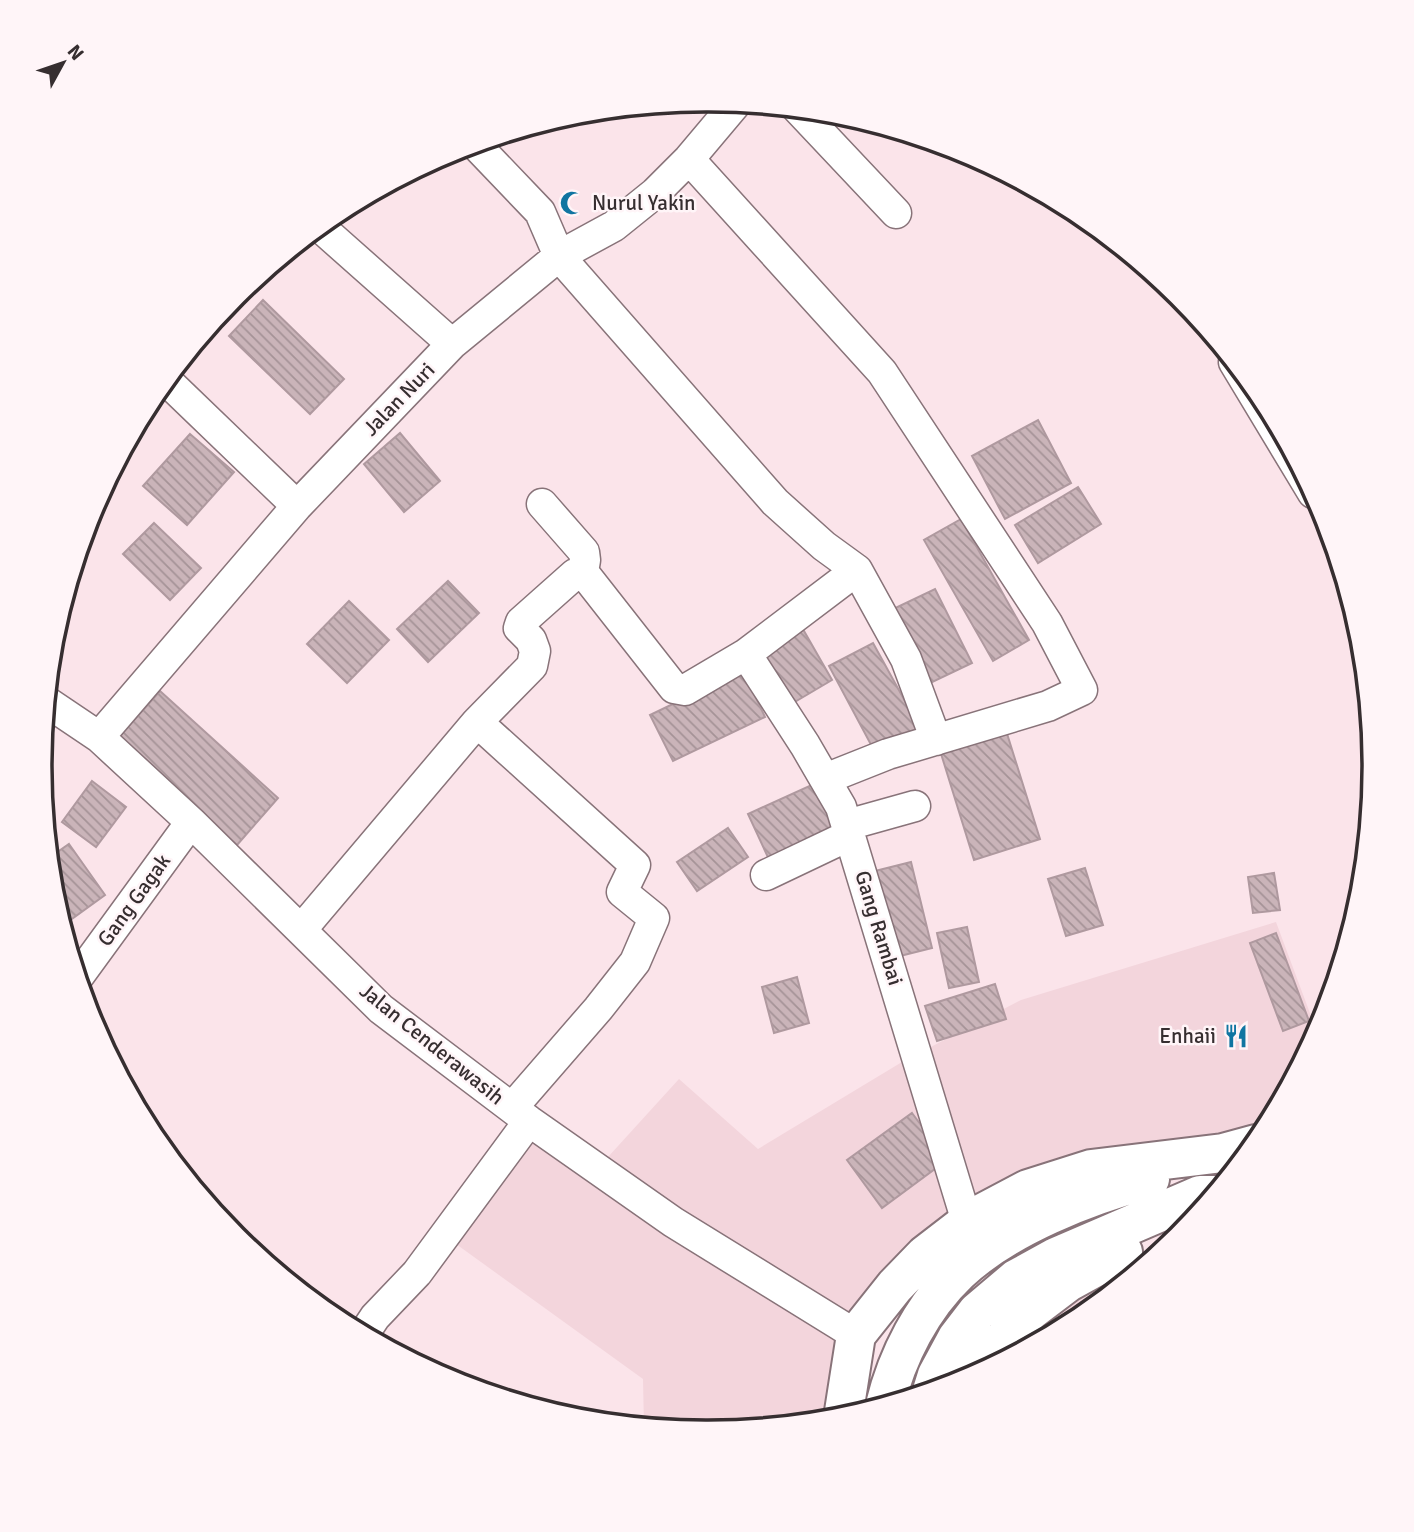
<svg xmlns="http://www.w3.org/2000/svg" width="1414" height="1532" font-family="Signika,sans-serif">
<style>
.built{fill:#f3d5dc}
.lines{fill:none;stroke-linecap:round;stroke-linejoin:round}
.stream{stroke:#61bced;stroke-width:9}
.building{fill:url(#building-back-hatch);stroke:#af999f;stroke-width:2}
.minor-casing{stroke:#887379;stroke-width:33}
.major-casing{stroke:#887379;stroke-width:42}
.minor{stroke:#fff;stroke-width:30}
.major{stroke:#fff;stroke-width:38}
.labels{text-anchor:middle;stroke-width:5;stroke-linejoin:round;paint-order:stroke}
.poi-label{font-size:21px;fill:#362e30;stroke:#fff5f8;text-anchor:start}
.street-label{font-size:21px;fill:#362e30;stroke:#fff5f8}
.rim{fill:none;stroke:#362e30;stroke-width:3.5}
</style>
<defs>
<pattern id="building-back-hatch" width="6" height="6" patternUnits="userSpaceOnUse" patternTransform="scale(1.75)"><rect width="6" height="6" fill="#cab4b9"/><path d="M-1 5l2 2M0 0l6 6M5-1l2 2" fill="none" stroke="#a59397"/></pattern>
</defs>
<rect width="100%" height="100%" fill="#fbe4ea"/>
<path class="built" d="M 1276,922 L 1317,1032 L 1267,1126 L 1220,1138 L 914,1243 L 826,1421 L 707,1433 L 644,1427 L 643,1379 L 438,1231 L 526,1118 L 608,1157 L 679,1079 L 758,1149 L 902,1062 L 1021,1000 Z
M 1173,1242 L 1077,1321 L 995,1364 L 1037,1318 L 1139,1256 Z"/>
<g class="lines">
<path class="stream" d="M 1311,497 L 1327,523"/>
</g>
<path class="building" d="M 263,300 L 344,379 L 310,414 L 229,336 Z
M 1038,420 L 1071,483 L 1005,519 L 972,456 Z
M 400,433 L 440,481 L 404,512 L 364,464 Z
M 190,434 L 234,472 L 187,525 L 143,486 Z
M 1078,487 L 1101,524 L 1038,563 L 1015,525 Z
M 961,519 L 1029,640 L 993,661 L 924,540 Z
M 154,523 L 201,568 L 170,600 L 123,554 Z
M 448,581 L 479,613 L 428,662 L 397,629 Z
M 935,589 L 972,663 L 924,686 L 887,612 Z
M 349,601 L 389,640 L 347,683 L 307,644 Z
M 800,624 L 832,680 L 788,706 L 755,650 Z
M 873,643 L 922,732 L 877,756 L 829,666 Z
M 743,670 L 765,717 L 673,761 L 650,715 Z
M 160,691 L 278,798 L 237,845 L 118,738 Z
M 1004,724 L 1040,839 L 974,860 L 938,744 Z
M 92,781 L 126,807 L 96,847 L 62,822 Z
M 816,783 L 840,835 L 772,866 L 748,814 Z
M 728,828 L 748,857 L 697,891 L 677,862 Z
M 69,844 L 105,895 L 62,926 L 53,896 L 49,858 Z
M 911,862 L 932,948 L 896,957 L 875,871 Z
M 1085,868 L 1103,925 L 1066,936 L 1048,879 Z
M 1274,873 L 1280,910 L 1253,913 L 1248,877 Z
M 967,927 L 979,982 L 949,988 L 937,933 Z
M 1276,933 L 1309,1021 L 1283,1031 L 1250,943 Z
M 797,977 L 809,1023 L 774,1033 L 762,987 Z
M 995,984 L 1006,1019 L 937,1041 L 925,1006 Z
M 912,1113 L 947,1160 L 882,1208 L 847,1160 Z"/>
<g class="lines">
<g class="minor-casing">
<path id="minor" d="M 797,108 L 896,213
M 474,143 L 540,212 L 559,256 L 775,502 L 824,546 L 857,570 L 906,659 L 936,740
M 689,159 L 882,372 L 1047,623 L 1082,690 L 1048,706 L 888,754 L 825,779
M 319,226 L 452,344
M 1234,362 L 1313,493
M 166,380 L 297,506
M 542,504 L 584,552 L 585,560 L 583,572
M 746,654 L 805,745 L 841,807 L 967,1222
M 47,702 L 99,737 L 191,822 L 381,1009 L 529,1121 L 673,1222 L 856,1335
M 477,722 L 635,865 L 622,892 L 654,918 L 635,962 L 598,1009 L 512,1108
M 99,737 L 297,506 L 452,344 L 559,256 L 614,226 L 655,193 L 689,159 L 737,102
M 847,825 L 915,806
M 766,875 L 850,835
M 301,930 L 477,722 L 532,666 L 535,651 L 531,640 L 519,628 L 521,622 L 575,574 L 583,572 L 674,688 L 685,690 L 746,654 L 857,570
M 78,977 L 191,822
M 363,1335 L 375,1317 L 417,1273 L 529,1121"/>
</g>
<g class="major-casing">
<path id="major" d="M 976,1374 L 982,1363 L 1030,1311 L 1067,1283 L 1123,1252
M 932,1391 L 937,1375 L 957,1338 L 977,1312 L 1016,1279 L 1056,1257 L 1200,1195 L 1213,1195
M 885,1405 C 897,1356 922,1307 959,1272 C 1007,1227 1087,1196 1150,1179
M 843,1418 L 856,1335 L 895,1286 L 925,1255 L 973,1218 L 1028,1189 L 1091,1169 L 1223,1153 L 1256,1144"/>
</g>
<use href="#minor" class="minor"/>
<use href="#major" class="major"/>
</g>
<defs>
<g id="mosque-bare" transform="scale(1.89)"><path d="M3.5-4.9A6 6 0 1 0 3.5 4.9A5 5 0 1 1 3.5-4.9Z" fill="#1075a1" stroke="#fff5f8" stroke-width="2.5" paint-order="stroke"/></g>
<g id="restaurant-bare" transform="scale(1.89)"><path d="M-5-6h1v4h1v-4h1v4h1v-4h1v5L-1.5 .5V6h-2V.5L-5-1ZM5-6V6H3V1.5H1.5Q1.5-4 5-6Z" fill="#1075a1" stroke="#fff5f8" stroke-width="2.5" paint-order="stroke"/></g>
</defs>
<g fill-rule="evenodd">
<use href="#mosque-bare" x="572" y="203"/>
<use href="#restaurant-bare" x="1236" y="1036"/>
</g>
<g class="labels">
<g class="poi-label">
<text x="592" y="210">Nurul Yakin</text>
<text x="1216" y="1043" text-anchor="end">Enhaii</text>
</g>
<g class="street-label">
<text transform="translate(399 399) rotate(-46)" y="7">Jalan Nuri</text>
<text transform="translate(134 900) rotate(-54)" y="7">Gang Gagak</text>
<text transform="translate(879 928) rotate(73)" y="7">Gang Rambai</text>
<text transform="translate(432 1044) rotate(39)" y="7">Jalan Cenderawasih</text>
</g>
</g>
<path d="M0 0H1414V1532H0ZM706 112H708A654 654 0 0 1 1362 766V766A654 654 0 0 1 708 1420H706A654 654 0 0 1 52 766V766A654 654 0 0 1 706 112Z" fill="#fff5f8" fill-rule="evenodd"/>
<path class="rim" d="M706 112H708A654 654 0 0 1 1362 766V766A654 654 0 0 1 708 1420H706A654 654 0 0 1 52 766V766A654 654 0 0 1 706 112Z"/>
<g transform="translate(63 63) rotate(50)" stroke="#fff5f8" stroke-width="5" paint-order="stroke">
<path d="M0-5L12 26L0 18L-12 26Z" fill="#362e30"/>
<text y="-10" font-size="19" font-weight="bold" text-anchor="middle" fill="#362e30">N</text>
</g>
</svg>
